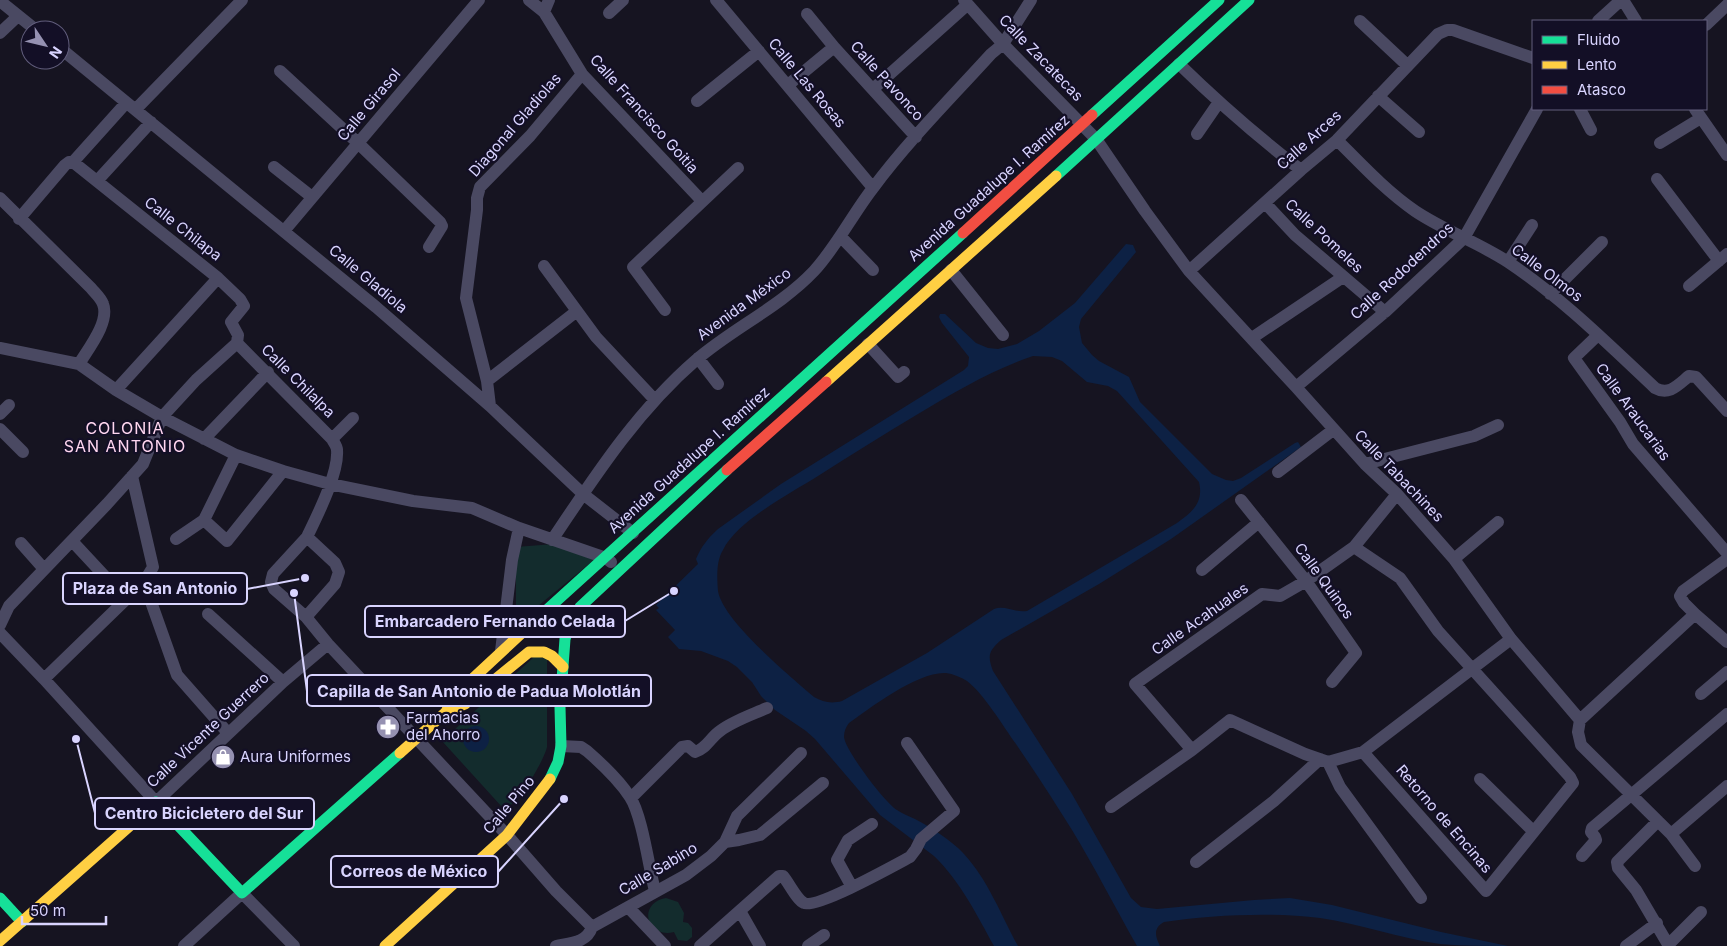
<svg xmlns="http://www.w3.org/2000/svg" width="1727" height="946" font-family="Inter,sans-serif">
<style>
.green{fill:#132c2d}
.water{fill:#0d2144;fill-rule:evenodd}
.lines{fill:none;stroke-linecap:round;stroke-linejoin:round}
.street{stroke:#4a4962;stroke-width:12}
.fast{stroke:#16e098;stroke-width:11}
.slow{stroke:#ffcf43;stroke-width:11}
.jam{stroke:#f24e42;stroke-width:11}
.labels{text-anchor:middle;stroke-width:4.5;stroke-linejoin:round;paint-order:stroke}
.street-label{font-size:15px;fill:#d9d4ff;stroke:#130f26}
.poi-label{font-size:15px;fill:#d9d4ff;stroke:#130f26;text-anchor:start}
.neighbourhood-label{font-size:16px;letter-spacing:1px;fill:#ffd6f0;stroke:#130f26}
.leader{fill:none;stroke:#d9d4ff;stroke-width:2}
.callout-dot{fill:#d9d4ff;stroke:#130f26;stroke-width:2}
.callout{fill:#130f26;stroke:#d9d4ff;stroke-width:2}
.callout-label{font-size:16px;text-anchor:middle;font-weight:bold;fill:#d9d4ff}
</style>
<rect width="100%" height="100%" fill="#161421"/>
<path class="green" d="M 554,544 L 594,560 L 516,624 L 516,547 Z
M 535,656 L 547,659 L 547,747 C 544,761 518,804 506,808 L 502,807 L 442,741 Z
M 666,898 L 678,902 L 684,913 L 683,922 L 688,923 L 692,928 L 692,937 L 687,941 L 678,940 L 674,932 C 646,939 637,903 666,898 Z"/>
<path class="water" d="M 1126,244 L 1133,245 L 1136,252 L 1081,319 L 1079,327 L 1082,343 L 1092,355 L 1099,361 L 1129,377 L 1140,402 L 1212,474 L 1226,480 L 1233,481 L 1241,478 L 1295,443 L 1298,442 L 1301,447 L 1171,539 L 1099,584 L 1001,640 C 989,651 987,655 993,671 L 1072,794 L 1131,898 L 1141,907 L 1157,909 L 1254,900 L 1290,898 L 1332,905 L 1441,932 L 1508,946 C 1486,946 1462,946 1440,944 C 1399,938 1360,924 1320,918 C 1274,912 1210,915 1164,922 C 1153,928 1155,936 1160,946 L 1137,946 C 1115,907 1095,868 1072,830 C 1054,801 1035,772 1016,744 C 1003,726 984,694 967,681 C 961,677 953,674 946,673 C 919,671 871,707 849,723 C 846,727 844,731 844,737 C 845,750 885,803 897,810 C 903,814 909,816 915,819 C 932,828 951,840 964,854 C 988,880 1001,915 1018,946 L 994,946 C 977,915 960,881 934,856 L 880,815 L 815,739 L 806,731 L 775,710 L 761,696 L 752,682 L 737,667 L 728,661 L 701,651 L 679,649 L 668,637 L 675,630 L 656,610 L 659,608 L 656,605 L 698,564 L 696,559 C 701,547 708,538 718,529 L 781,484 L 964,370 L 968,366 L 969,357 L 942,323 L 939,317 L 940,314 L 945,314 L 976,343 L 988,348 L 998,349 L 1017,344 L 1039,331 L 1075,303 ZM 1033,356 L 1052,357 L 1062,361 L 1087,382 L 1108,386 L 1117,391 L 1199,482 C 1204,503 1192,512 1177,523 L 1027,611 C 1015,613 1005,605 994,609 L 927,653 L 842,701 C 831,704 823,702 814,697 C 790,676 723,621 718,591 C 717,578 716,561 723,550 C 737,521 791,493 818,476 C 851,455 884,434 918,414 C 955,392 992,370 1033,356 Z
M463 739a13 13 0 1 1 26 0a13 13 0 1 1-26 0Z"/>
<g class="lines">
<path class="street" d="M 529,0 L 544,12 L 582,74 L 702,201
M 716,0 L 873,188
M 964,0 L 1003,44 L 1096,139 L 1145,211 L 1189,271 L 1296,387 L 1365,464 L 1397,494 L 1454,559 L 1511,639 L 1580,720 L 1578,732 L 1581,745 L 1671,834 L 1695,866
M 1623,0 L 1636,21
M 0,1 L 36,30
M 544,12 L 549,0
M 609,13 L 623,0
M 807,14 L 834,47 L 916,137
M 1360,21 L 1408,66
M 1598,21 L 1621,0
M 1706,25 L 1727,5
M 0,33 L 18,16
M 60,48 L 376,307 L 490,406 L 583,494 L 633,533
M 1179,64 C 1218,102 1258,137 1301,170
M 280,71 L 358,143 L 440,222 L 442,226 L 429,247
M 788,85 L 834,47
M 873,89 L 967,5
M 1378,96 L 1419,132
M 697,101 L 759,51
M 136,109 L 242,0
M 1580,109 L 1591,130
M 1695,109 L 1727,155
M 1197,134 L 1219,102
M 1337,140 C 1362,165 1386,191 1415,211 C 1445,231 1479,243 1508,262 C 1562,298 1608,344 1655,388 C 1669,396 1678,385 1689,376 L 1696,377 L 1727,411
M 1660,143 L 1701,118
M 73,162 L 126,103
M 274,167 L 312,197
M 1657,179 L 1719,261
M 97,181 L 151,122
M 0,198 L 91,288 C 95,293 101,298 103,304 C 110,322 88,349 79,364
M 1265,203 L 1295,235 L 1385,312
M 19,219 L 65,165 L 69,162 L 73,162 L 218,278 L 240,299 L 244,306 L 231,322 L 238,335 L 237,343 L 332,439 C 334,443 337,446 337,450 C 339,473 317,516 307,537 L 335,563 L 339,572 L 335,584 L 306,617
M 284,231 L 479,0
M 841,237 L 873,270
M 1508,262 L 1532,225
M 544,266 L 596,337 L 654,399
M 951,270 L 1003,335
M 1189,271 L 1301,170 L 1337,140 L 1438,34 L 1447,30 L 1453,30 L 1533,58
M 1689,286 L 1727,254
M 1550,294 L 1602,242
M 665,310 L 633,267 L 738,168
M 1598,335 L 1574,358 L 1620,422 L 1633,444 L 1727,553
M 1252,338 L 1343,277
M 868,344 L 898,377 L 904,372
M 0,348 L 79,364 L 116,390 L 162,417 L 236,455 L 283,471 L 330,484 L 413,501 L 472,508 L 519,528 L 606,558 L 611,562
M 698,358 L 718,384
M 487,381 L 577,311
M 1296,387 L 1385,312 L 1464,238 L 1537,109
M 116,390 L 218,278
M 490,406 L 487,381 L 466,298 L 477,210 L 477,198 L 480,187 L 530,136 L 582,74
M 0,414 L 9,405
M 0,429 L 23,452
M 204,439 L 268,372
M 332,439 L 353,418
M 1365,464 L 1474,436 L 1498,425
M 1278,472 L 1333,430
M 1241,500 L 1306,581 L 1356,653 L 1332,682
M 204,520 L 227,541 L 283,471
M 204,520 L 236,455
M 307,537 L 273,574 L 271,582 L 274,589 L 306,617 L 328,644 L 507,835 L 556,891 L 592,927
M 176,539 L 204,520
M 552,540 C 595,476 637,411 696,360 C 733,328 780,307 814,271 C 837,246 852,215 873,188 C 908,141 951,98 991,54 L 1003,44 L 1031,0
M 72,541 L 126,599
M 21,543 L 44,569
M 1354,547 L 1400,578 L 1438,631 L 1570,777 L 1573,783 L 1486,891 L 1363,752
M 1454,559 L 1498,522
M 1202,570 L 1259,522
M 144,582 L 177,675 L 228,733
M 208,614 L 283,682
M 1695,614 L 1727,642
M 0,625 L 9,606 L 107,504 L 143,464 L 162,417 L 196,380 L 237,343
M 0,633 L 44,679 L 156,802 L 283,682 L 328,644
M 501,651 L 512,560 L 519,528
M 44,679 L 144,582 L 153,567 L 132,476
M 1701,694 L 1727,672
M 1580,720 L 1695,614 L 1684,603 L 1680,596 L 1683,591 L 1727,559
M 561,746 L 581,747 L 587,751 C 602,764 619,780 630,797 C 642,815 649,868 655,891
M 1192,750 L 1135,684 L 1262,594 L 1280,596 L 1306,581 L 1354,547 L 1397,494
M 1328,762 L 1340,787 L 1421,898
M 1480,779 L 1533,831
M 631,798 L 682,747 L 688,746 L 695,752 C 706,749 711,737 720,731 C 733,721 751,715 767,708
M 1111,807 L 1192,750 L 1230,720 L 1305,754 L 1328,762 L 1363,752 L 1511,639
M 1658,821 L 1617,862 L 1618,868 L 1636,890 L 1669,946
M 1671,834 L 1727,786
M 725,842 L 739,840 L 760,835 L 823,783
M 1582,856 L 1596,840 L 1595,837 L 1591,832 L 1592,828 L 1727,714
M 1196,862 L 1274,801 L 1320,759
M 852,887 L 837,860 L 848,840 L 872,824
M 628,907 L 665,946
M 740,911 L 760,946
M 1668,945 L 1701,912
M 184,946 L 242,893 L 294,946
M 556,946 C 570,943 587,943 592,927 L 686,875 L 711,856 L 725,842 L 737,816 L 801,753
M 700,946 L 779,876 L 783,876 C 789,883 797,900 804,903 C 816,909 895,865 910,857 L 916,849 L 921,839 L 954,811 L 907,743
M 808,946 L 824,935
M 1626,946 L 1657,923"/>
<path class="fast" d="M 1092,115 L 1219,0
M 1056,176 L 1249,0
M 540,616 L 963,233
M 550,779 L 558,762 L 561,746 L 560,707 L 565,639 L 571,622 L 580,607 L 727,470
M 132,824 L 156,802 L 242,893 L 400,753
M 0,898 L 22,922"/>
<path class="slow" d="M 826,382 L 1056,176
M 446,712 L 465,704 L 529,652 L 544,652 L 552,656 L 563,667
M 400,753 L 446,712 L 454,696 L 540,616
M 0,941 L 132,824
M 385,946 L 507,835 L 550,779"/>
<path class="jam" d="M 963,233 L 1092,115
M 727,470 L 826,382"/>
</g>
<defs>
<g id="pharmacy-disc" transform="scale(1.25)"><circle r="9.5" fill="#9591b1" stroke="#130f26"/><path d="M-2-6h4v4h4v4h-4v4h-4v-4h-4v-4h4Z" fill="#fff"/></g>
<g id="shop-disc" transform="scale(1.25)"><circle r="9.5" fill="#9591b1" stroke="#130f26"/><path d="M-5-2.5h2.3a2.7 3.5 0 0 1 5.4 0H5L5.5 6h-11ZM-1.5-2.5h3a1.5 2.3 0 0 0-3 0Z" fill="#fff"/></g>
</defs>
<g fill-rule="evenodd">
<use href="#pharmacy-disc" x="388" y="727"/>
<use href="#shop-disc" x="223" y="757"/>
</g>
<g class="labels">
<g class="street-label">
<text transform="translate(1041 58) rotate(46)" y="5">Calle Zacatecas</text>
<text transform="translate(887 81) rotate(48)" y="5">Calle Pavonco</text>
<text transform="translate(807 83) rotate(50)" y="5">Calle Las Rosas</text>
<text transform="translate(369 105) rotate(-50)" y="5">Calle Girasol</text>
<text transform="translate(644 114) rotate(48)" y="5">Calle Francisco Goitia</text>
<text transform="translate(515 125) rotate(-49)" y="5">Diagonal Gladiolas</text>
<text transform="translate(1309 140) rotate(-42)" y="5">Calle Arces</text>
<text transform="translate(989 188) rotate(-42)" y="5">Avenida Guadalupe I. Ramírez</text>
<text transform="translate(183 229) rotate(38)" y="5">Calle Chilapa</text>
<text transform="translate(1324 236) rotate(43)" y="5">Calle Pomeles</text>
<text transform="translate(1402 271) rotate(-43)" y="5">Calle Rododendros</text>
<text transform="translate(1547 273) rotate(37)" y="5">Calle Olmos</text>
<text transform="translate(368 279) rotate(40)" y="5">Calle Gladiola</text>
<text transform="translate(744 304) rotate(-36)" y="5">Avenida México</text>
<text transform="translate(298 381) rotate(45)" y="5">Calle Chilalpa</text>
<text transform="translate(1633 412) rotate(54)" y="5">Calle Araucarias</text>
<text transform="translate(689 460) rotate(-42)" y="5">Avenida Guadalupe I. Ramírez</text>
<text transform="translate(1399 476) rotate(46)" y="5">Calle Tabachines</text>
<text transform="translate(1324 581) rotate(54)" y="5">Calle Quinos</text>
<text transform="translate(1200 619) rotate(-35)" y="5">Calle Acahuales</text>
<text transform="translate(208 730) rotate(-43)" y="5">Calle Vicente Guerrero</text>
<text transform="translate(509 805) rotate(-50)" y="5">Calle Pino</text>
<text transform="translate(1444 819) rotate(49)" y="5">Retorno de Encinas</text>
<text transform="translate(658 869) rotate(-31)" y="5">Calle Sabino</text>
</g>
<g class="poi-label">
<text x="406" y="723">Farmacias<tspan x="406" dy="17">del Ahorro</tspan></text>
<text x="240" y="762">Aura Uniformes</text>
</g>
<g class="neighbourhood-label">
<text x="125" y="434">COLONIA<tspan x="125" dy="18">SAN ANTONIO</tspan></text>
</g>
</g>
<path class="leader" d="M305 578L247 589M674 591L625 621M294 593L307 691M76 739L95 813M564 799L498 872"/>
<g class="callout-dot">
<circle cx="305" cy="578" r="5"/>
<circle cx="674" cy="591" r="5"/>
<circle cx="294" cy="593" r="5"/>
<circle cx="76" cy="739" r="5"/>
<circle cx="564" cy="799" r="5"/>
</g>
<g class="callout">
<rect x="63" y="573" width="184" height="31" rx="5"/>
<rect x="365" y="606" width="260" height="31" rx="5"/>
<rect x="307" y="675" width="344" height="31" rx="5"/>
<rect x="95" y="798" width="219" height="31" rx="5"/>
<rect x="331" y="856" width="167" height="31" rx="5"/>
</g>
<g class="callout-label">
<text x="155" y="594">Plaza de San Antonio</text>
<text x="495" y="627">Embarcadero Fernando Celada</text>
<text x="479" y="697">Capilla de San Antonio de Padua Molotlán</text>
<text x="204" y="819">Centro Bicicletero del Sur</text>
<text x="414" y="877">Correos de México</text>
</g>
<rect x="1532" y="20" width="175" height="90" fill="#130f26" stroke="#625e7d"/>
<rect x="1542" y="36" width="25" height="8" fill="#16e098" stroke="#625e7d"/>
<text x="1577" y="45" font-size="15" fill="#d9d4ff">Fluido</text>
<rect x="1542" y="61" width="25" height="8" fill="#ffcf43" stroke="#625e7d"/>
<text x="1577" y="70" font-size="15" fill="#d9d4ff">Lento</text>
<rect x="1542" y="86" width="25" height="8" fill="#f24e42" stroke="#625e7d"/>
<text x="1577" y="95" font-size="15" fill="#d9d4ff">Atasco</text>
<g transform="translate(45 45) rotate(125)"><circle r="24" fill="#130f26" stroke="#625e7d"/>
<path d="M0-4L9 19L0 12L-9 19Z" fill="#9591b1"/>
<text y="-8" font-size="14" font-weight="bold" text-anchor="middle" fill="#d9d4ff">N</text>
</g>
<path d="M22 916v8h84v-8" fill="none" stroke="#d9d4ff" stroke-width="2.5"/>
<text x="30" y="916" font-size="15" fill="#d9d4ff" stroke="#130f26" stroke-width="4" paint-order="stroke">50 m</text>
</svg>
